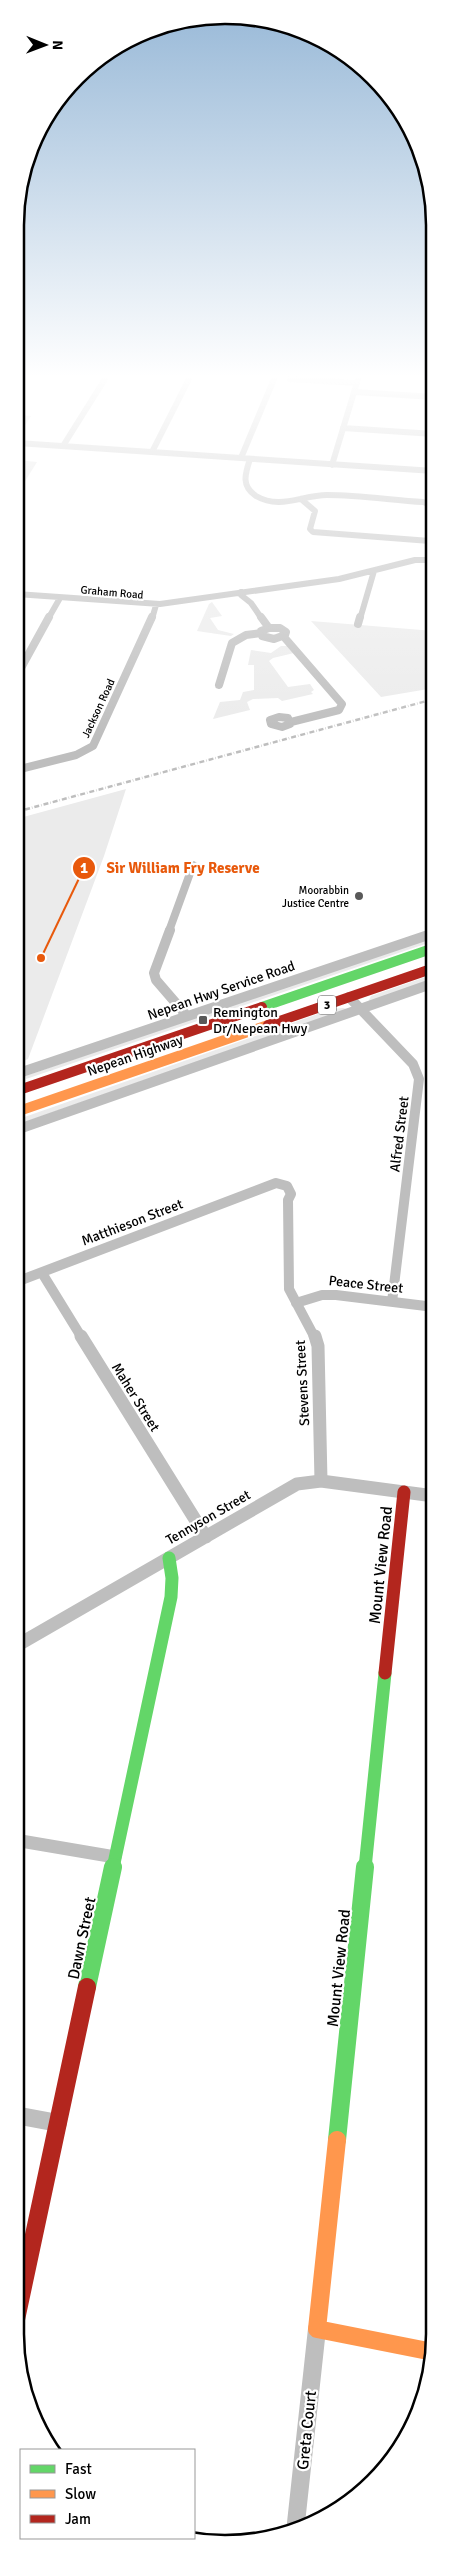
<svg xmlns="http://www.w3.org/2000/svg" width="450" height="2559" font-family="Signika,sans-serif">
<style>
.green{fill:#ebebeb}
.building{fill:#dedede}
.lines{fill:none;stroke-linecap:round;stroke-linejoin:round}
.street-far4{stroke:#bebebe;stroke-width:6}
.street-far3{stroke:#bebebe;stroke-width:8}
.street-far2{stroke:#bebebe;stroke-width:10}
.street-far1{stroke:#bebebe;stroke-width:13}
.street{stroke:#bebebe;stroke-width:18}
.fast-far2{stroke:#63d668;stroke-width:10}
.fast-far1{stroke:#63d668;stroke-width:13}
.fast{stroke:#63d668;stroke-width:18}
.slow-far1{stroke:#ff974d;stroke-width:10}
.slow{stroke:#ff974d;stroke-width:18}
.jam-far2{stroke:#b3261e;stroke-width:10}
.jam-far1{stroke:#b3261e;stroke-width:13}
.jam{stroke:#b3261e;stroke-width:18}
.rail{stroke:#bebebe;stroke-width:2.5;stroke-dasharray:5 2 0.5 2;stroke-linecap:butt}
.poi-dot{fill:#595959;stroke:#fff;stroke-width:2}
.labels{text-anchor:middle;stroke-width:4.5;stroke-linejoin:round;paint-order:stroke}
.far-street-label{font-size:11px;fill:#000;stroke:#fff}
.far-poi-label{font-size:11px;fill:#000;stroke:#fff;text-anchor:end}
.shield{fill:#fff;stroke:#4c4c4c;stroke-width:1}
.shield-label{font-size:12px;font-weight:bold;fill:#000}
.street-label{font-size:14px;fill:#000;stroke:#fff}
.poi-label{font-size:14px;fill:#000;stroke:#fff;text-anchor:start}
.near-street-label{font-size:16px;fill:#000;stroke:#fff}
.rim{fill:none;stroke:#000;stroke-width:2.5}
.leader{fill:none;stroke:#e8590c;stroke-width:2}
.callout-dot{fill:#e8590c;stroke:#fff;stroke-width:2}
.mark-label{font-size:15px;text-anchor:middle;font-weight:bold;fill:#fff}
.callout-label{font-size:15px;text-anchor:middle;font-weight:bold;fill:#e8590c;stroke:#fff;stroke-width:4.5;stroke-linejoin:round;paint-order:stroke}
</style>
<rect width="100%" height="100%" fill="#fff"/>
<path class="green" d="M 212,602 L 222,616 L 210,618 L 218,630 L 234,634 L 231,636 L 197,631 L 209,604 Z
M 311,621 L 434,631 L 434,688 L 381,697 Z
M 281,646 L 288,646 L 294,653 L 273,658 L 269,661 L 288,687 L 310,684 L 314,690 L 311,692 L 313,694 L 282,701 L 278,698 L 253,699 L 247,702 L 250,710 L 213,719 L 220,702 L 240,700 L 243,692 L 254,690 L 254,665 L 248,665 L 251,650 L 271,653 Z
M 126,789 L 104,856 L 28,1059 L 16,1064 L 16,819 Z
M 434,937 L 434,941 L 26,1079 L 25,1076 Z
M 434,974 L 434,979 L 368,1002 L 371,996 Z
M 343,1008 L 347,1009 L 16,1125 L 16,1120 L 332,1009 Z"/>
<path class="building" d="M 17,415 L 31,416 L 17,438 Z
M 17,460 L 37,462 L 17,494 Z"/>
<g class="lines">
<path class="street-far4" d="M 290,379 L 357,383
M 354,392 L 434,397
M 343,428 L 434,434
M 17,443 L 434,471
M 63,446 L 105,379
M 152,452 L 189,379
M 241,458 L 274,379
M 250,459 C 245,474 241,486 256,496 C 280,510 302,495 327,495 C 359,495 391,500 423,502 L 434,506
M 332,465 L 358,379
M 301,499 L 315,511 L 310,529 L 313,532 L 430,541
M 428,559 L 434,521
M 241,592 L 241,595 L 251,603 L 262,619
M 16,594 L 160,604 L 339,579 L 415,560 L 434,560
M 48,619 L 60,598
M 152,619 L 156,605
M 360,619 L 374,571"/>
<path class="street-far3" d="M 261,617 L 269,628
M 358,624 L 360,617
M 269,628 L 280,628 L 286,632 L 285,635 L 274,639 L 262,636 L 261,631 Z
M 284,637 L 342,704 L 339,710 L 291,722
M 16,677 L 49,617
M 219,685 L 232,643 L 246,635 L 261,633
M 279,717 L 288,718 L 290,724 L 282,727 L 271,724 L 270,720 Z
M 16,770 L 76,755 L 93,746 L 152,617
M 169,931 L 193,865"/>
<path class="street-far2" d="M 170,930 L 154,973 L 156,980 L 187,1016
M 349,997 L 413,1064 L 419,1079 L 392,1302
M 16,1074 L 434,933
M 16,1130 L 434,983
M 42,1273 L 82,1338
M 16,1282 L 276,1183 L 287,1186 L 291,1194 L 288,1200 L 289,1289 L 315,1338
M 296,1303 L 322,1295 L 336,1295 L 434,1307"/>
<path class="street-far1" d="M 81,1336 L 206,1537
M 315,1336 L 318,1346 L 321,1481
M 16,1646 L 297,1484 L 321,1481 L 434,1496
M 15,1840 L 115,1857"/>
<path class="street" d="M 15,2115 L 58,2123
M 295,2532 L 317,2329"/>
<path class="fast-far2" d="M 262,1007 L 434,948"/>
<path class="fast-far1" d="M 113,1868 L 171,1597 L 172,1578 L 169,1558
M 365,1868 L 385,1673"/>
<path class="fast" d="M 87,1987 L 113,1867
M 337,2140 L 365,1867"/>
<path class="slow-far1" d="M 16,1112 L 268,1025"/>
<path class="slow" d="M 337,2140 L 317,2329 L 433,2352"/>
<path class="jam-far2" d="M 268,1025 L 434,968
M 16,1091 L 262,1007"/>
<path class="jam-far1" d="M 385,1673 L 404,1492"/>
<path class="jam" d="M 15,2324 L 87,1987"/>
<path class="rail" d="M 16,812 L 434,699"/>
</g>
<linearGradient id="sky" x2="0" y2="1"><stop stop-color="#97b8d7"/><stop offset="0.51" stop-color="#fff"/><stop offset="1" stop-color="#fff" stop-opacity="0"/></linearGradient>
<rect width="450" height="737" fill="url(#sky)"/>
<g class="poi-dot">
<circle cx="359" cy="896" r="5"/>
<rect x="198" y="1015" width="10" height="10" rx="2.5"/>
</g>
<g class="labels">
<g class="far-street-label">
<text transform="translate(112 592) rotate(5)" y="4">Graham Road</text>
<text transform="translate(98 708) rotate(-65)" y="4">Jackson Road</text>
</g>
<g class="far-poi-label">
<text x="349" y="894">Moorabbin<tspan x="349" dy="13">Justice Centre</tspan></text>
</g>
<rect class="shield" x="318" y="995.5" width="18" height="19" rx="4"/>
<g class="shield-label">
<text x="327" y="1009">3</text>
</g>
<g class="street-label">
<text transform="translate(221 990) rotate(-19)" y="5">Nepean Hwy Service Road</text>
<text transform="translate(135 1055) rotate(-19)" y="5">Nepean Highway</text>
<text transform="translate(399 1134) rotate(-83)" y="5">Alfred Street</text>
<text transform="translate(132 1222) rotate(-21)" y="5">Matthieson Street</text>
<text transform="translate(366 1284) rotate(6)" y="5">Peace Street</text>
<text transform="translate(302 1383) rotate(-93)" y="5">Stevens Street</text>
<text transform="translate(136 1397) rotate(58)" y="5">Maher Street</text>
<text transform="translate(208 1517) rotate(-30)" y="5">Tennyson Street</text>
</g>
<g class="poi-label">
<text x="213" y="1017">Remington<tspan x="213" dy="16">Dr/Nepean Hwy</tspan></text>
</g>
<g class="near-street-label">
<text transform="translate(380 1565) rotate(-84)" y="6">Mount View Road</text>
<text transform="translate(81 1938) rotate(-78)" y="6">Dawn Street</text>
<text transform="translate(338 1968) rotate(-84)" y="6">Mount View Road</text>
<text transform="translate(306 2430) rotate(-84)" y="6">Greta Court</text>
</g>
</g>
<path d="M0 0H450V2559H0ZM225 24H225A201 201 0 0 1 426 225V2334A201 201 0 0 1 225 2535H225A201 201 0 0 1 24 2334V225A201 201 0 0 1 225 24Z" fill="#fff" fill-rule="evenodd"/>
<path class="rim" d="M225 24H225A201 201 0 0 1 426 225V2334A201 201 0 0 1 225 2535H225A201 201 0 0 1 24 2334V225A201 201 0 0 1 225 24Z"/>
<path class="leader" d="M41 958L84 868"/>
<g class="callout-dot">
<circle cx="41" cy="958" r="5"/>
<circle cx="84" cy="868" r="12"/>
</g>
<g class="mark-label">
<text x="84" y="873">1</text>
</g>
<g class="callout-label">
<text x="183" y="873">Sir William Fry Reserve</text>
</g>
<rect x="20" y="2449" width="175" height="90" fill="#ffffff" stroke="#999999"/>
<rect x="30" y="2465" width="25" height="8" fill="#63d668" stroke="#999999"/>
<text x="65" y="2474" font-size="15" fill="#000000">Fast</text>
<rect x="30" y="2490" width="25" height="8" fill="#ff974d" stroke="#999999"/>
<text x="65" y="2499" font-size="15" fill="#000000">Slow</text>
<rect x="30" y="2515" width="25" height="8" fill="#b3261e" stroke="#999999"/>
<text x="65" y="2524" font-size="15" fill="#000000">Jam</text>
<g transform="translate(45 45) rotate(91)" stroke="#ffffff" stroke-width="4" paint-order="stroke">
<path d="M0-4L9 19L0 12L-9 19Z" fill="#000000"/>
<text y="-8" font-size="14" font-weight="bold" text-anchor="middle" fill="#000000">N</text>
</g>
</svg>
